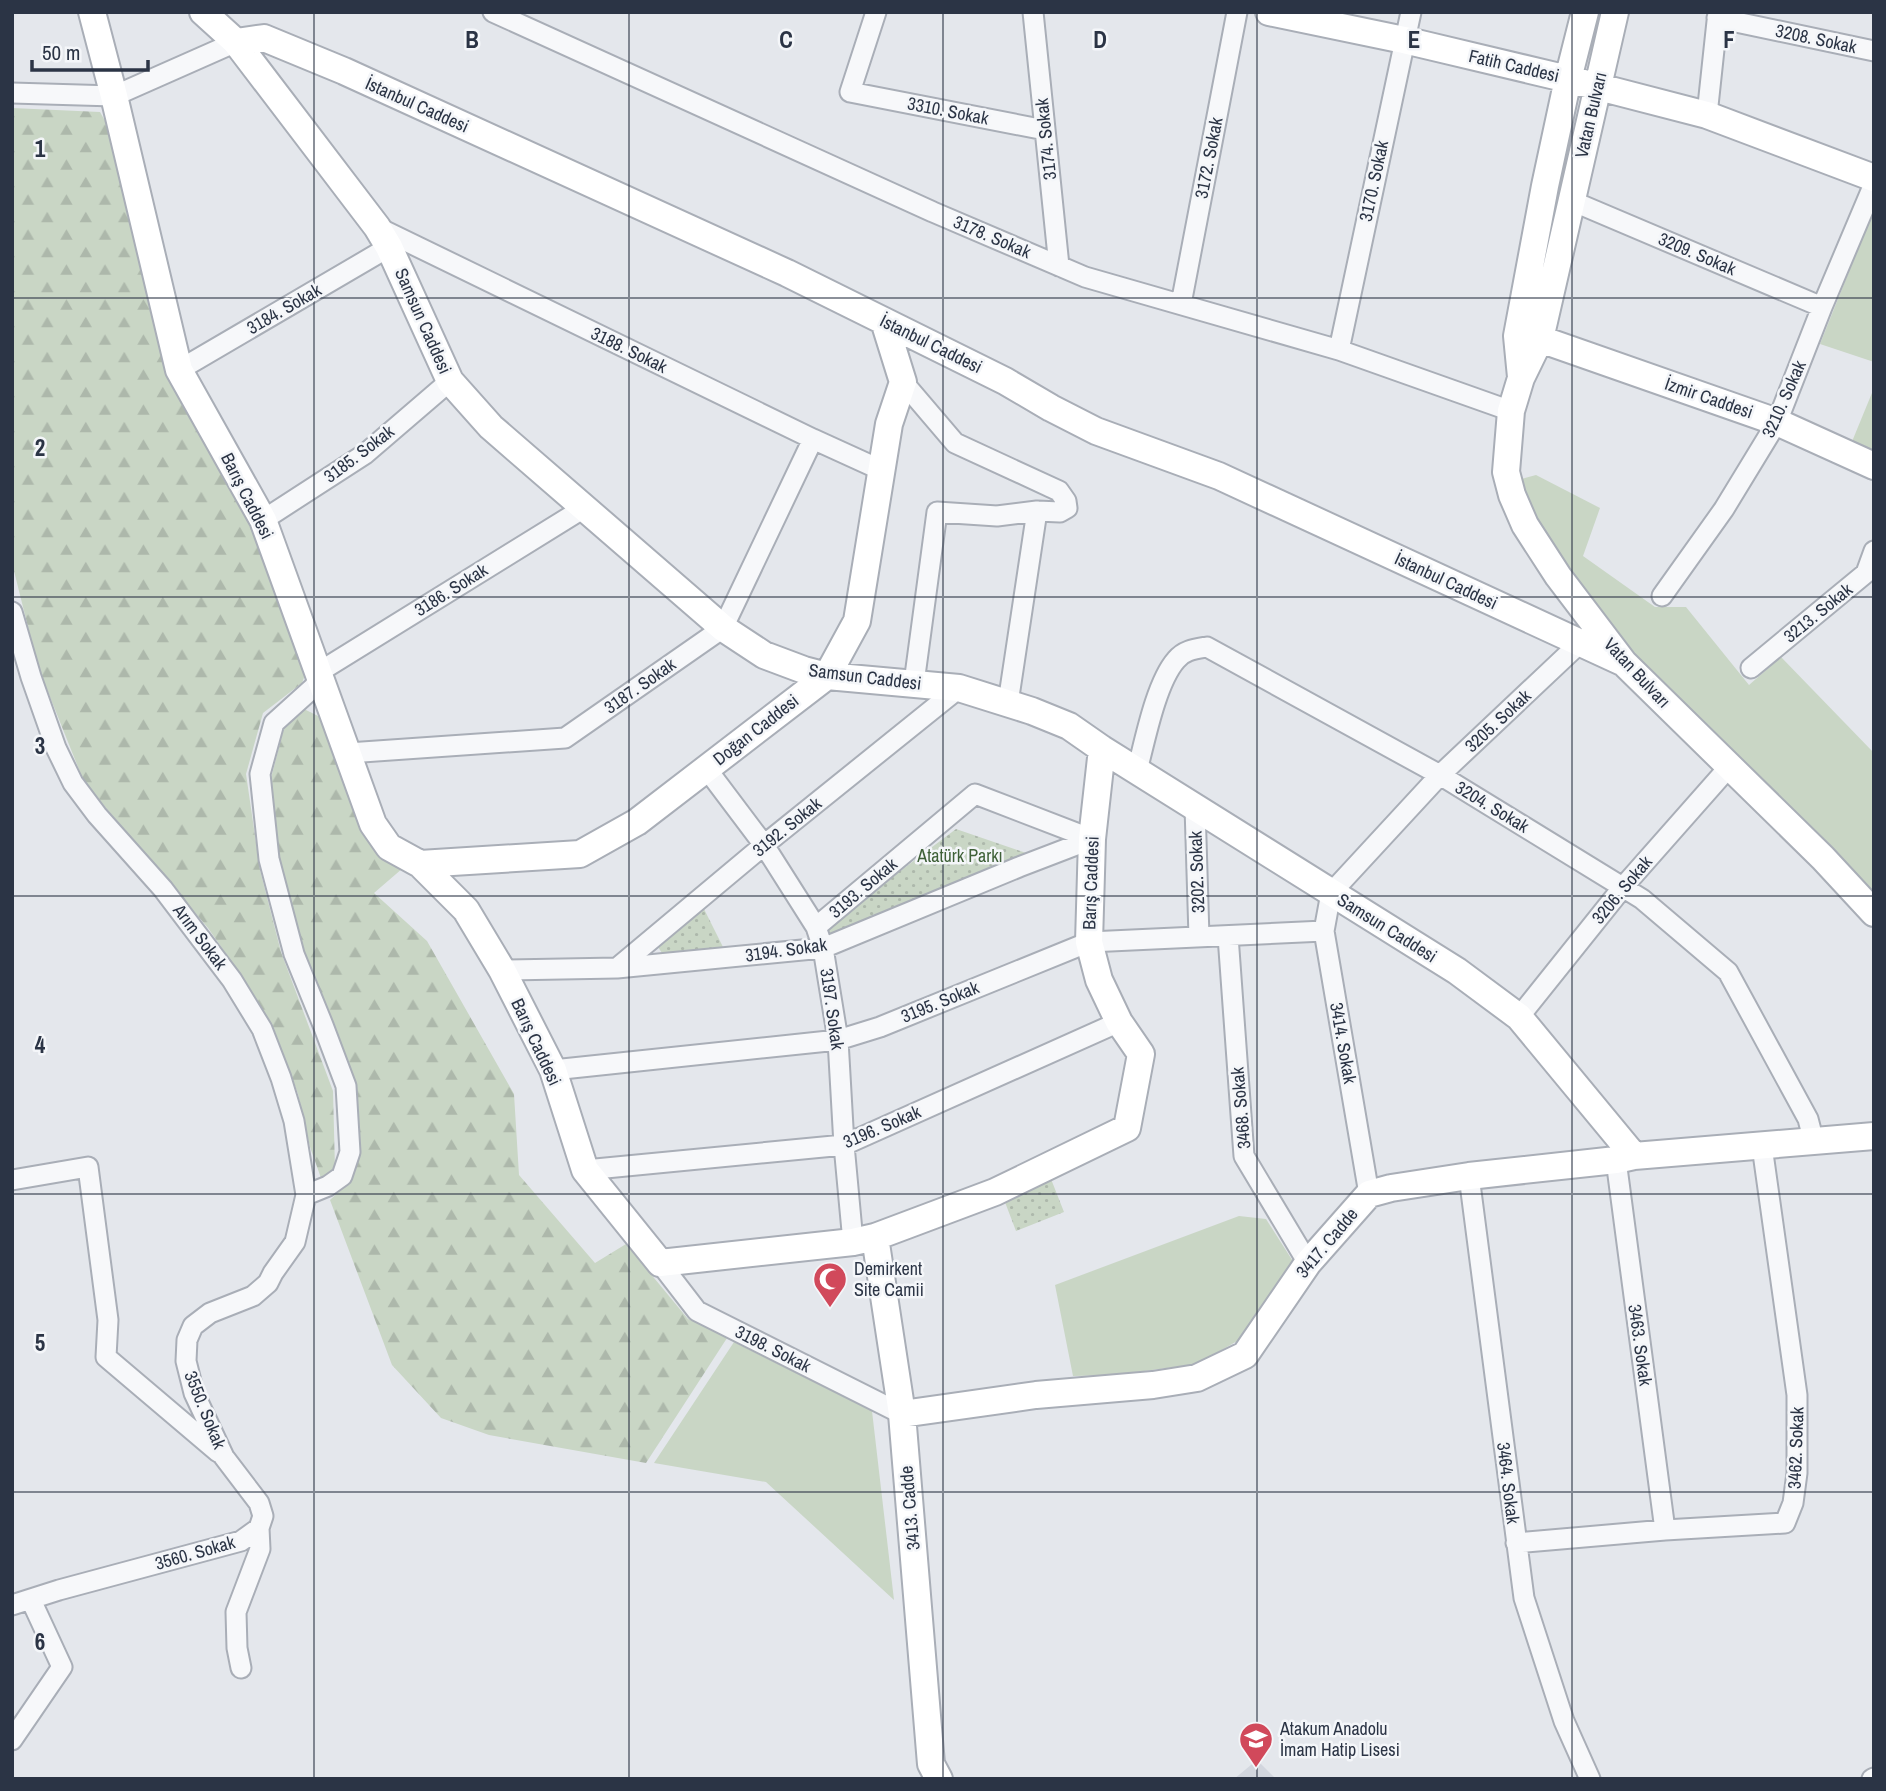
<svg xmlns="http://www.w3.org/2000/svg" width="1886" height="1791" font-family="'Archivo Narrow',sans-serif">
<style>
.built{fill:#d2d6de}
.green{fill:#c9d6c5}
.forest{fill:url(#forest-firs)}
.park{fill:url(#park-dots)}
.lines{fill:none;stroke-linecap:round;stroke-linejoin:round}
.street-casing{stroke:#a9aeb7;stroke-width:23}
.secondary-casing{stroke:#a9aeb7;stroke-width:30}
.street{stroke:#f7f8fa;stroke-width:19}
.secondary{stroke:#fff;stroke-width:26}
.grid{fill:none;stroke:#2b3445;stroke-width:2;stroke-opacity:0.55}
.labels{text-anchor:middle;stroke-width:5;stroke-linejoin:round;paint-order:stroke}
.street-label{font-size:18px;fill:#2b3445;stroke:#f4f6f9}
.park-label{font-size:18px;fill:#3f6138;stroke:#f4f6f9}
.poi-label{font-size:18px;fill:#2b3445;stroke:#f4f6f9;text-anchor:start}
.grid-label{font-size:23px;text-anchor:middle;font-weight:bold;fill:#2b3445;stroke:#f4f6f9;stroke-width:5;stroke-linejoin:round;paint-order:stroke}
</style>
<defs>
<pattern id="forest-firs" width="22" height="20" patternUnits="userSpaceOnUse" patternTransform="scale(1.75)"><rect width="22" height="20" fill="#c9d6c5"/><path d="M5 1l3.5 6h-7zM16 11l3.5 6h-7z" fill="#adb8ab"/></pattern>
<pattern id="park-dots" width="8" height="8" patternUnits="userSpaceOnUse" patternTransform="scale(1.75)"><rect width="8" height="8" fill="#c9d6c5"/><path d="M2 2h.1M6 6h.1" fill="none" stroke="#adb8ab" stroke-width="1.8" stroke-linecap="round"/></pattern>
</defs>
<rect width="100%" height="100%" fill="#e4e7ec"/>
<path class="built" d="M 1257,1760 L 1276,1779 L 1234,1779 Z"/>
<path class="green" d="M 1874,209 L 1874,362 L 1820,344 Z
M 1874,388 L 1874,455 L 1851,444 Z
M 1536,475 L 1600,508 L 1583,556 L 1655,607 L 1686,607 L 1749,685 L 1781,657 L 1874,753 L 1874,898 L 1631,654 L 1531,517 L 1518,480 Z
M 1239,1216 L 1266,1219 L 1294,1263 L 1239,1340 L 1197,1364 L 1114,1375 L 1073,1376 L 1055,1285 Z
M 734,1342 L 872,1411 L 894,1600 L 766,1482 L 654,1463 Z"/>
<path class="forest" d="M 12,108 L 100,112 L 112,133 L 122,188 L 168,378 L 252,524 L 307,670 L 302,683 L 263,713 L 246,774 L 260,870 L 281,952 L 333,1091 L 335,1169 L 321,1178 L 310,1147 L 298,1094 L 274,1029 L 243,978 L 208,928 L 84,782 L 38,667 L 12,563 Z
M 304,709 L 324,719 L 403,868 L 374,893 L 427,941 L 514,1094 L 519,1175 L 595,1263 L 626,1244 L 688,1319 L 729,1335 L 646,1463 L 489,1435 L 441,1418 L 392,1365 L 330,1200 L 347,1184 L 358,1156 L 357,1085 L 304,954 L 276,858 L 270,782 L 284,728 Z"/>
<path class="park" d="M 956,829 L 1029,854 L 828,936 L 826,927 Z
M 703,907 L 724,949 L 662,953 L 656,944 Z
M 1051,1179 L 1064,1212 L 1016,1231 L 1003,1197 Z"/>
<g class="lines">
<g class="street-casing">
<path id="street" d="M 493,12 L 933,212 L 1085,277 L 1339,350 L 1511,411
M 876,12 L 850,92 L 1045,130
M 1033,12 L 1059,266
M 1717,18 L 1874,51
M 12,93 L 114,96 L 236,42
M 1707,115 L 1718,12
M 1572,201 L 1822,307
M 377,227 L 813,439 L 881,470
M 1181,304 L 1237,12
M 1339,350 L 1411,12
M 179,370 L 389,247
M 903,382 L 955,443 L 1059,491 L 1066,501 L 1067,508 L 1060,512 L 1037,511 L 997,516 L 937,512 L 914,683
M 263,520 L 365,454 L 450,381
M 1662,596 L 1724,509 L 1777,422 L 1822,307 L 1874,184
M 12,612 L 31,677 L 56,748 L 73,783 L 97,815 L 163,889 L 232,980 L 262,1029 L 281,1078 L 294,1121 L 306,1195 L 295,1242 L 273,1273 L 268,1283 L 253,1296 L 210,1313 L 193,1326 L 187,1340 L 186,1361 L 194,1393 L 224,1457 L 259,1503 L 263,1516 L 259,1528 L 260,1549 L 236,1612 L 237,1648 L 241,1668
M 1751,668 L 1866,573 L 1874,551
M 1008,703 L 1037,511
M 348,753 L 565,738 L 723,628 L 813,439
M 706,768 L 764,845 L 816,927 L 823,948 L 838,1040 L 844,1145 L 853,1242
M 1137,771 C 1145,740 1156,683 1176,660 C 1184,650 1195,649 1207,647 L 1440,775 L 1642,899 L 1728,972 L 1808,1119 L 1814,1142
M 1195,807 L 1199,937
M 816,927 L 975,794 L 1092,839
M 1228,936 L 1244,1156 L 1308,1263
M 617,968 L 764,845 L 959,688
M 502,970 L 617,968 L 823,948 L 1019,867 L 1092,839
M 1519,1017 L 1623,887 L 1729,767
M 553,1070 L 838,1040 L 880,1027 L 1089,942 L 1324,931
M 1616,1160 L 1665,1530
M 585,1170 L 844,1145 L 1119,1022
M 1469,1176 L 1524,1598 L 1564,1721 L 1590,1779
M 12,1180 L 88,1167 L 108,1320 L 106,1357 L 218,1452
M 1369,1194 L 1324,931 L 1331,893 L 1440,775 L 1580,643
M 306,1195 L 328,1186 L 342,1176 L 350,1152 L 346,1086 L 323,1025 L 294,954 L 269,859 L 260,774 L 274,723 L 315,686 L 319,672 L 584,508
M 660,1263 L 697,1311 L 902,1414
M 1516,1543 L 1665,1530 L 1785,1523 L 1793,1503 L 1797,1473 L 1797,1395 L 1762,1146
M 12,1605 L 59,1590 L 241,1541 L 259,1528
M 12,1740 L 62,1667 L 31,1600
M 1872,1779 L 1874,1778"/>
</g>
<g class="secondary-casing">
<path id="secondary" d="M 92,12 L 114,96 L 179,370 L 263,520 L 373,824 L 389,847 L 420,864 L 466,910 L 502,970 L 553,1070 L 585,1170 L 660,1263 L 853,1242 L 875,1237 L 995,1192 L 1127,1128 L 1141,1054 L 1119,1022 L 1099,980 L 1089,942 L 1092,839 L 1102,749
M 203,12 L 236,42 L 377,227 L 389,247 L 450,381 L 491,427 L 723,628 L 764,655 L 804,670 L 827,676 L 959,688 L 1032,711 L 1069,726 L 1102,749 L 1457,971 L 1519,1017 L 1634,1156
M 1269,12 L 1404,40 L 1568,79 L 1707,115 L 1874,178
M 1615,12 L 1540,339 L 1521,378 L 1511,411 L 1506,472 L 1512,495 L 1525,525 L 1558,576 L 1624,663 L 1823,858 L 1874,913
M 236,42 L 264,38 L 344,71 L 787,273 L 1005,381 L 1051,408 L 1096,431 L 1219,476 L 1624,663
M 1540,339 L 1777,422 L 1874,466
M 1521,377 L 1517,336 L 1545,186 L 1568,79 L 1585,12
M 420,864 L 580,854 L 637,822 L 827,676 L 857,621 L 889,424 L 903,382 L 884,321
M 875,1237 L 902,1414 L 931,1764 L 939,1779
M 902,1414 L 1036,1395 L 1153,1385 L 1197,1378 L 1245,1355 L 1308,1263 L 1369,1194 L 1391,1188 L 1469,1176 L 1616,1160 L 1634,1156 L 1874,1136"/>
</g>
<use href="#street" class="street"/>
<use href="#secondary" class="secondary"/>
</g>
<path class="grid" d="M 314,12 L 314,1779M 629,12 L 629,1779M 943,12 L 943,1779M 1257,12 L 1257,1779M 1572,12 L 1572,1779M 12,298 L 1874,298M 12,597 L 1874,597M 12,896 L 1874,896M 12,1194 L 1874,1194M 12,1492 L 1874,1492"/>
<defs>
<g id="mosque-pin" transform="scale(1.75)"><path d="M0 17L-7.5 6A9.5 9.5 0 1 1 7.5 6Z" fill="#d1495b" stroke="#f4f6f9"/><path d="M3.5-4.9A6 6 0 1 0 3.5 4.9A5 5 0 1 1 3.5-4.9Z" fill="#fff"/></g>
<g id="school-pin" transform="scale(1.75)"><path d="M0 17L-7.5 6A9.5 9.5 0 1 1 7.5 6Z" fill="#d1495b" stroke="#f4f6f9"/><path d="M0-5L7-2L0 1L-7-2ZM-4 1L0 2.5L4 1V4Q0 6-4 4Z" fill="#fff"/></g>
</defs>
<g fill-rule="evenodd">
<use href="#mosque-pin" x="830" y="1279"/>
<use href="#school-pin" x="1256" y="1739"/>
</g>
<g class="labels">
<g class="street-label">
<text transform="translate(1816 39) rotate(12)" y="6">3208. Sokak</text>
<text transform="translate(1514 66) rotate(13)" y="6">Fatih Caddesi</text>
<text transform="translate(417 105) rotate(24)" y="6">İstanbul Caddesi</text>
<text transform="translate(948 111) rotate(11)" y="6">3310. Sokak</text>
<text transform="translate(1591 115) rotate(-77)" y="6">Vatan Bulvarı</text>
<text transform="translate(1046 139) rotate(-96)" y="6">3174. Sokak</text>
<text transform="translate(1209 158) rotate(-79)" y="6">3172. Sokak</text>
<text transform="translate(1374 181) rotate(-78)" y="6">3170. Sokak</text>
<text transform="translate(992 237) rotate(23)" y="6">3178. Sokak</text>
<text transform="translate(1697 254) rotate(23)" y="6">3209. Sokak</text>
<text transform="translate(284 309) rotate(-30)" y="6">3184. Sokak</text>
<text transform="translate(423 321) rotate(66)" y="6">Samsun Caddesi</text>
<text transform="translate(931 344) rotate(26)" y="6">İstanbul Caddesi</text>
<text transform="translate(629 350) rotate(26)" y="6">3188. Sokak</text>
<text transform="translate(1709 398) rotate(19)" y="6">İzmir Caddesi</text>
<text transform="translate(1784 399) rotate(-66)" y="6">3210. Sokak</text>
<text transform="translate(359 454) rotate(-37)" y="6">3185. Sokak</text>
<text transform="translate(247 496) rotate(63)" y="6">Barış Caddesi</text>
<text transform="translate(1446 581) rotate(25)" y="6">İstanbul Caddesi</text>
<text transform="translate(451 590) rotate(-32)" y="6">3186. Sokak</text>
<text transform="translate(1818 613) rotate(-39)" y="6">3213. Sokak</text>
<text transform="translate(1637 673) rotate(47)" y="6">Vatan Bulvarı</text>
<text transform="translate(865 677) rotate(7)" y="6">Samsun Caddesi</text>
<text transform="translate(640 686) rotate(-35)" y="6">3187. Sokak</text>
<text transform="translate(1498 721) rotate(-43)" y="6">3205. Sokak</text>
<text transform="translate(756 730) rotate(-38)" y="6">Doğan Caddesi</text>
<text transform="translate(1492 807) rotate(31)" y="6">3204. Sokak</text>
<text transform="translate(787 827) rotate(-39)" y="6">3192. Sokak</text>
<text transform="translate(1197 872) rotate(-92)" y="6">3202. Sokak</text>
<text transform="translate(1091 883) rotate(-88)" y="6">Barış Caddesi</text>
<text transform="translate(863 888) rotate(-40)" y="6">3193. Sokak</text>
<text transform="translate(1622 890) rotate(-50)" y="6">3206. Sokak</text>
<text transform="translate(1387 928) rotate(32)" y="6">Samsun Caddesi</text>
<text transform="translate(200 937) rotate(53)" y="6">Arım Sokak</text>
<text transform="translate(786 950) rotate(-8)" y="6">3194. Sokak</text>
<text transform="translate(940 1002) rotate(-22)" y="6">3195. Sokak</text>
<text transform="translate(832 1009) rotate(82)" y="6">3197. Sokak</text>
<text transform="translate(536 1042) rotate(65)" y="6">Barış Caddesi</text>
<text transform="translate(1343 1043) rotate(80)" y="6">3414. Sokak</text>
<text transform="translate(1241 1108) rotate(-95)" y="6">3468. Sokak</text>
<text transform="translate(882 1127) rotate(-23)" y="6">3196. Sokak</text>
<text transform="translate(1327 1243) rotate(-50)" y="6">3417. Cadde</text>
<text transform="translate(1640 1345) rotate(82)" y="6">3463. Sokak</text>
<text transform="translate(773 1349) rotate(27)" y="6">3198. Sokak</text>
<text transform="translate(205 1410) rotate(68)" y="6">3550. Sokak</text>
<text transform="translate(1796 1448) rotate(-88)" y="6">3462. Sokak</text>
<text transform="translate(1508 1483) rotate(83)" y="6">3464. Sokak</text>
<text transform="translate(910 1508) rotate(-95)" y="6">3413. Cadde</text>
<text transform="translate(195 1553) rotate(-16)" y="6">3560. Sokak</text>
</g>
<g class="park-label">
<text x="960" y="862">Atatürk Parkı</text>
</g>
<g class="poi-label">
<text x="854" y="1275">Demirkent<tspan x="854" dy="21">Site Camii</tspan></text>
<text x="1280" y="1735">Atakum Anadolu<tspan x="1280" dy="21">İmam Hatip Lisesi</tspan></text>
</g>
</g>
<g class="grid-label">
<text x="472" y="48">B</text>
<text x="786" y="48">C</text>
<text x="1100" y="48">D</text>
<text x="1414" y="48">E</text>
<text x="1729" y="48">F</text>
<text x="40" y="157">1</text>
<text x="40" y="456">2</text>
<text x="40" y="754">3</text>
<text x="40" y="1053">4</text>
<text x="40" y="1351">5</text>
<text x="40" y="1650">6</text>
</g>
<rect width="1886" height="1791" fill="none" stroke="#2b3445" stroke-width="28"/>
<path d="M32 60v10h116v-10" fill="none" stroke="#2b3445" stroke-width="3.5"/>
<text x="42" y="60" font-size="21" fill="#2b3445" stroke="#f4f6f9" stroke-width="5" paint-order="stroke">50 m</text>
</svg>
